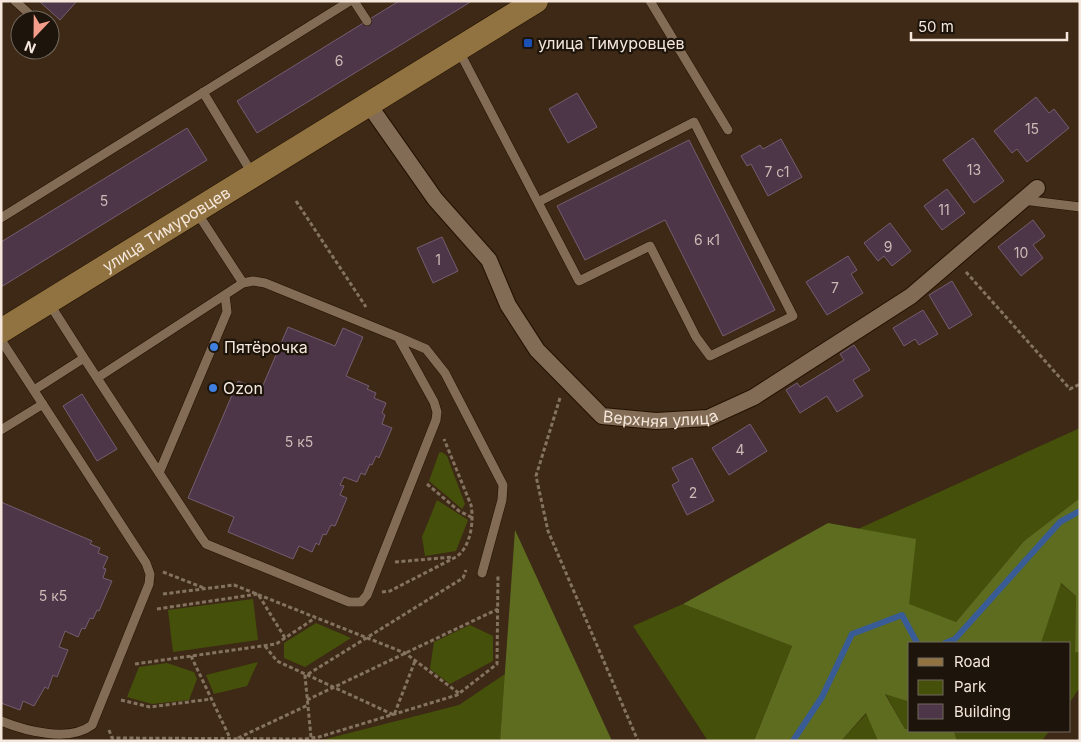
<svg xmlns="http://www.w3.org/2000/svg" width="1081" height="742" font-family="Inter,sans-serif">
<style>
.green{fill:#45510b}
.forest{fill:#5d6c1f}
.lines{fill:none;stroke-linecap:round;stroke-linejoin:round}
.stream{stroke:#395c96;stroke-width:6}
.building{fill:#4d3648;stroke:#755d71}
.lane-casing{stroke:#231101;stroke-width:10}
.street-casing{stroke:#231101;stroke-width:18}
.secondary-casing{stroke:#231101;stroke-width:25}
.path{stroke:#857362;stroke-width:3;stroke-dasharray:4 2.5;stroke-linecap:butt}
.lane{stroke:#836c56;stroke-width:9}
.street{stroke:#836c56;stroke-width:16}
.secondary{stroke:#917341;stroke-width:24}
.transit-dot{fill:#1a4fb4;stroke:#1d140b;stroke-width:2}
.shop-dot{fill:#3f7fe0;stroke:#1d140b;stroke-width:2}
.labels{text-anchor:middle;stroke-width:4.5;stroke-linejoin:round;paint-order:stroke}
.number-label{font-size:14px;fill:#cbbbb6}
.poi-label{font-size:16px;fill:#f5e7db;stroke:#1d140b;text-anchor:start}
.street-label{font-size:16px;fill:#f5e7db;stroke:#1d140b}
</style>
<rect width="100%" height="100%" fill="#3d2915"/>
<path class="green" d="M 1080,428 L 1080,498 L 1024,541 L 956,622 L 909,605 L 858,529 Z
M 442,452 L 447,456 L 465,504 L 462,509 L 429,481 L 439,453 Z
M 437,500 L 468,520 L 456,551 L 425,556 L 422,537 Z
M 1060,583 L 1076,596 L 1075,652 L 1080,653 L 1080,687 L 1070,702 L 1070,643 L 1041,643 Z
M 253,599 L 258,640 L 173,652 L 168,610 Z
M 683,604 L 792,646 L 754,741 L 708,741 L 633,626 Z
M 316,623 L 351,638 L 305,667 L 284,658 L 284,643 Z
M 470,625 L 493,636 L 493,661 L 450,684 L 430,669 L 434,642 Z
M 258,662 L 247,686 L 214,694 L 206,675 Z
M 167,663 L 194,672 L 197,679 L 189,700 L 152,704 L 127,697 L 139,667 Z
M 505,674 L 500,741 L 318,741 L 459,705 Z
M 885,693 L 910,702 L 910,729 L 905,729 Z
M 867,713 L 878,741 L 841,741 Z
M 954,731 L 1049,731 L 1042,741 L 957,741 Z"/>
<path class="forest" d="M 1080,498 L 1080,653 L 1075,652 L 1076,596 L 1061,583 L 1041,643 L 910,643 L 910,702 L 885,694 L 905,729 L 954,731 L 957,741 L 878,741 L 866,713 L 841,741 L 754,741 L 792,646 L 683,604 L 828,523 L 916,539 L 909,604 L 956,622 L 1024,541 Z
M 515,530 L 612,741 L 500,741 Z"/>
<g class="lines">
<path class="stream" d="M 945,643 L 955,639 L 1060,522 L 1080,511
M 793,741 L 822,697 L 852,634 L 902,615 L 917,643"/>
</g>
<path class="building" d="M 39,1 L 77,1 L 60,20 Z
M 399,1 L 472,1 L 257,133 L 237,101 Z
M 577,93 L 597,127 L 568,143 L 549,109 Z
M 1036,97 L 1049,113 L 1054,109 L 1069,128 L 1027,162 L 1017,149 L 1012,153 L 994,131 Z
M 187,128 L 207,160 L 1,287 L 1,242 Z
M 973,138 L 1004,181 L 974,203 L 943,160 Z
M 781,139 L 802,177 L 768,196 L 751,164 L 747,166 L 741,156 L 760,145 L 763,149 Z
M 689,140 L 775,310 L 723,336 L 665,220 L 585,260 L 557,206 Z
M 947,189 L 965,213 L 942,230 L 924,206 Z
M 1033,220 L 1045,236 L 1033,245 L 1043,258 L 1021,276 L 998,247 Z
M 890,223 L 911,251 L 892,266 L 884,256 L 878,261 L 864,243 Z
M 442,237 L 458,271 L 433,283 L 417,248 Z
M 848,256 L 857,270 L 851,274 L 863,293 L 827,315 L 806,282 Z
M 952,281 L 972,315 L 949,329 L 929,295 Z
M 923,310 L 938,334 L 919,345 L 915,339 L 904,346 L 893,328 Z
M 288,327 L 335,346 L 343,328 L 363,337 L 346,376 L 369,386 L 367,389 L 376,393 L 374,398 L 386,403 L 382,413 L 385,415 L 382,424 L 392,428 L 379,458 L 376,456 L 372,465 L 370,464 L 365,475 L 361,473 L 357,482 L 344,477 L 340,485 L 344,486 L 340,495 L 347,498 L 335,526 L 331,525 L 326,535 L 323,534 L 319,545 L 316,543 L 312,552 L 299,546 L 293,559 L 228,532 L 234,517 L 188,498 L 238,381 L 261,390 Z
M 854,345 L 870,370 L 853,380 L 863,396 L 837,412 L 827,396 L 800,413 L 786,390 L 797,383 L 800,387 L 844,360 L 840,354 Z
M 82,394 L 117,449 L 97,461 L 63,406 Z
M 750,424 L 767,451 L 729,475 L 712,448 Z
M 692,458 L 714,501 L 687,515 L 672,485 L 679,481 L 672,468 Z
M 1,502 L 92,541 L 90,544 L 100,548 L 98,553 L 108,557 L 103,568 L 106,569 L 103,578 L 112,581 L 99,611 L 97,610 L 93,619 L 90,618 L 85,629 L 82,628 L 78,637 L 65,631 L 59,647 L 68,650 L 57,677 L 53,675 L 48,689 L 45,687 L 34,706 L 23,701 L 20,710 L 1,703 Z"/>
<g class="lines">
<g class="lane-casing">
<path id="lane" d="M 15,1 L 36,20
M 354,1 L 367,21
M 650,1 L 728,130
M 458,49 L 579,281 L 650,246 L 696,337 L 710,356 L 793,316 L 694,122 L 538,202
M 203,92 L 253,175
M 1023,200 L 1080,207
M 196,211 L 243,283
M 1,218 L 350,1
M 49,303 L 84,358
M 398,337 L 426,349 L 445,373 L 503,485 L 502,500 L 482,573
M 1,340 L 146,563 L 150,574 L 149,584 L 92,725 C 70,742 28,732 1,721
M 34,390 L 84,358 C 123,418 162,477 201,537 L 206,544 L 349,602 L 361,602 L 367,595 L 436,420 L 437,412 L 434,402 L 398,337 L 265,283 L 253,281 L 243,283 L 97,378
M 1,430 L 43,404
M 159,473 L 227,312 L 225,295"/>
</g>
<g class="street-casing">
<g id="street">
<path id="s1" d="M 369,105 L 435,199 L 489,260 L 508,305 L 537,350 L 602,416 L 656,421 L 708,418 L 754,397 L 911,296 L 1037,188"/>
</g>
</g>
<g class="secondary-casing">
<g id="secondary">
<path id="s2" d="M 1,331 L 536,1"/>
</g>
</g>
<path class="path" d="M 296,201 L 366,307
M 966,272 L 1070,389 L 1080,384
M 560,398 L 536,476 L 548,531 L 638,741
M 427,484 L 459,511 L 473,518
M 395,562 L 453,557
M 163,572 L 204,588
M 382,592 L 390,591 L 456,557 C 471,547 474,521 471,505 L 444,439
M 163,594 L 234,585 L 405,653 L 460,694
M 157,609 L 258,594 L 285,638
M 265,646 L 277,661 L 394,715 L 415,661
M 191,656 L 230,738
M 135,664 L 276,644 L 315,618
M 121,700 L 150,707 L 211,699
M 307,700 L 498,609
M 109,730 L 112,738 L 305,739 L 319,737 L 457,695 L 497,664 L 498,575
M 311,737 L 305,676 L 463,578 L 466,570
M 238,738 L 308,705"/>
<use href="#lane" class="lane"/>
<use href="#street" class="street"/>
<use href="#secondary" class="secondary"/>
</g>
<rect class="transit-dot" x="523" y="38" width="10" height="10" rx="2.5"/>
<g class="shop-dot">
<circle cx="214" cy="347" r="5"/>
<circle cx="213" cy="388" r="5"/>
</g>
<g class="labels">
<g class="number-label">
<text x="339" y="66">6</text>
<text x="1032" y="134">15</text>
<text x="974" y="175">13</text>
<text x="777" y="177">7 с1</text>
<text x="104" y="206">5</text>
<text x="944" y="215">11</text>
<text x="707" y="245">6 к1</text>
<text x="888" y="252">9</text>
<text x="1021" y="258">10</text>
<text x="438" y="265">1</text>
<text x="835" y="293">7</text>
<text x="299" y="447">5 к5</text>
<text x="740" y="455">4</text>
<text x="693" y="498">2</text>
<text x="53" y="601">5 к5</text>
</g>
<g class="poi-label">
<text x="538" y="49">улица Тимуровцев</text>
<text x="224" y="353">Пятёрочка</text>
<text x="223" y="394">Ozon</text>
</g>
<g class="street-label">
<text dy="6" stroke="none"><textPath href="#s2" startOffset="194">улица Тимуровцев</textPath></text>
<text dy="6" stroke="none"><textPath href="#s1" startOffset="450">Верхняя улица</textPath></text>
</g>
</g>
<rect width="1081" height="742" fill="none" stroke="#f5e7db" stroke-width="5"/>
<rect x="908" y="642" width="162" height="90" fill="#1d140b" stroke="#73685e"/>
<rect x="918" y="658" width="25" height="8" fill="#917341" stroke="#73685e"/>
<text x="954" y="667" font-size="15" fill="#f5e7db">Road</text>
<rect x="918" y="680" width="25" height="15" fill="#45510b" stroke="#73685e"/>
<text x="954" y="692" font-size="15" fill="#f5e7db">Park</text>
<rect x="918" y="704" width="25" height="15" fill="#4d3648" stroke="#73685e"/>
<text x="954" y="717" font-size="15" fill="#f5e7db">Building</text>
<g transform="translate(35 35) rotate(202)"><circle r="24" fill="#1d140b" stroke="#73685e"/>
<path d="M0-4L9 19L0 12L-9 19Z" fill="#f49d8b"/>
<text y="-8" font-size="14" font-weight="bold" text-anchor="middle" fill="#f5e7db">N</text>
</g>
<path d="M911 32v8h156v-8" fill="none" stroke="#f5e7db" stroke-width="2.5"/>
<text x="918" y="32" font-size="15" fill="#f5e7db" stroke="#1d140b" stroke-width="4" paint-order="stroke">50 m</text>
</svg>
